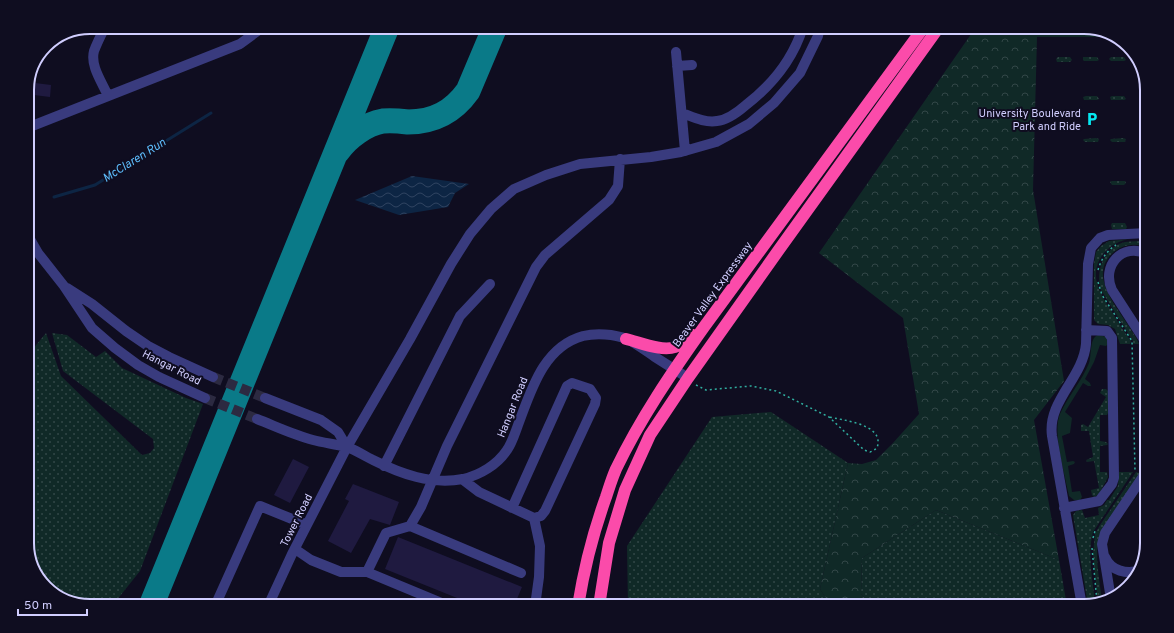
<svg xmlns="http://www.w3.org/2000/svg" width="1174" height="633" font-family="Overpass,sans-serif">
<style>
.grass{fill:url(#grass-dots)}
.forest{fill:url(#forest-crowns)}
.green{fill:#102927}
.water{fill:url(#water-waves)}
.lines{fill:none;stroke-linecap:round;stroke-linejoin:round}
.stream{stroke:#0d2544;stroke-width:3}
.taxiway{stroke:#0a7a88;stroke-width:25}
.building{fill:#1f1a40}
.minor-tunnel{stroke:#2c2a41;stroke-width:10;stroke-dasharray:10 5;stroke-linecap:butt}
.path{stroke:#30ae9f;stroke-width:1.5;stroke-dasharray:2 3;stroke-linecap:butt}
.minor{stroke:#393b7e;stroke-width:10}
.highway{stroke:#fb4baa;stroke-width:12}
.labels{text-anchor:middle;stroke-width:4;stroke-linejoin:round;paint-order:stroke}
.poi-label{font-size:11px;fill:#d0cdfe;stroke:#0f0d20;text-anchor:end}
.street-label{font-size:11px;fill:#d0cdfe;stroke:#0f0d20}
.water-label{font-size:12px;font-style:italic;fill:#5dbcfb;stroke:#0f0d20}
.rim{fill:none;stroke:#d0cdfe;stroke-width:2}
</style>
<defs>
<pattern id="grass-dots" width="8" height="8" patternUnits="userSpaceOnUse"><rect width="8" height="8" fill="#102927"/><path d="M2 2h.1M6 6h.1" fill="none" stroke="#324747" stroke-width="1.8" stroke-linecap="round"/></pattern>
<pattern id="forest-crowns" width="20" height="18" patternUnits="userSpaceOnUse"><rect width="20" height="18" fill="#102927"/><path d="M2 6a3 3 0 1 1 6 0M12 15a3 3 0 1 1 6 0" fill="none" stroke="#324747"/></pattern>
<pattern id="water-waves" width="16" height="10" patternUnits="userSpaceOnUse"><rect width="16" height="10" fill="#0d2544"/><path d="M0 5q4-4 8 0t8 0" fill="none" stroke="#2f4360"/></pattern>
</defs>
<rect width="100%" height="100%" fill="#0f0d20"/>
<path class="grass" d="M 1058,57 L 1070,57 L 1072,60 L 1070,62 L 1057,62 L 1056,59 Z
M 1083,57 L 1097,57 L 1099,60 L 1097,61 L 1084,61 L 1083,60 Z
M 1111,57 L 1124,57 L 1126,60 L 1124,61 L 1111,61 L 1109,59 Z
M 1086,96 L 1097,96 L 1099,99 L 1097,100 L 1084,100 L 1083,97 Z
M 1112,96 L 1124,96 L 1126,99 L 1124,100 L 1111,100 L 1110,97 Z
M 1096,138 L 1099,139 L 1098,142 L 1085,142 L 1083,140 L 1084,139 Z
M 1123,138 L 1126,139 L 1125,142 L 1112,142 L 1110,140 L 1111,139 Z
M 1112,181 L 1125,181 L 1126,183 L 1124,185 L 1112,185 L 1110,182 Z
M 1112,223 L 1125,223 L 1127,227 L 1126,229 L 1112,229 L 1111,225 Z
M 1131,239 C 1120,240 1111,245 1104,253 C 1087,274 1100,294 1112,312 C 1118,322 1124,332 1131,341 L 1130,344 L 1120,344 L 1115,329 L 1108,325 L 1098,324 L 1094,320 L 1094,264 L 1096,252 L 1101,246 L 1109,241 Z
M 1147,241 L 1147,247 C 1136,243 1124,244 1115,251 C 1081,278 1128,317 1139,344 L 1133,344 L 1133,341 L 1101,290 C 1095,271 1104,247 1125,242 C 1132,241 1140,241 1147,241 Z
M 46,333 L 61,376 L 142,455 L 150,453 L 154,448 L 153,439 L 63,371 L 52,333 L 67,335 L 96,357 L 105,351 L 122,368 L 186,398 L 203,404 L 140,571 L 112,606 L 91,606 L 62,599 L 38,578 L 27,547 L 27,356 Z
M 1102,389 L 1106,389 L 1108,391 L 1108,413 L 1107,415 L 1100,415 L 1100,441 L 1106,442 L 1108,444 L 1107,445 L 1100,446 L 1100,472 L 1107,472 L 1108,477 L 1099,494 L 1094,497 L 1092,495 L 1091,490 L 1099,488 L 1094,461 L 1087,462 L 1086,460 L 1093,457 L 1089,431 L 1081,431 L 1081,425 L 1083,424 L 1088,427 L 1106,397 L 1100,393 Z
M 771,412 L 848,463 L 820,589 L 831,606 L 628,606 L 627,546 L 712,417 Z
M 1119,472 L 1133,472 L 1093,532 C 1087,553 1093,582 1095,603 L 1088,605 L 1073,515 L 1076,511 L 1082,510 L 1085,518 L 1099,515 L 1098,508 L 1104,505 L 1107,500 L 1109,500 L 1118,486 Z
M 1136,472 L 1140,473 L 1102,530 C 1092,547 1100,581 1102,601 L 1098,602 L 1093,553 L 1095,534 L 1100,525 Z
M 936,510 L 1059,560 L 1067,606 L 872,606 L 861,594 L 862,558 Z"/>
<path class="forest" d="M 976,27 L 1083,27 L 1112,34 L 1115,37 L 1037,37 L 1033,190 L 1064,381 L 1034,420 L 1059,560 L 936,510 L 862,558 L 861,594 L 872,606 L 831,606 L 820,589 L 848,463 L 862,464 L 876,460 L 893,443 L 919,414 L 903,318 L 819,253 Z"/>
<path class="green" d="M 1098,335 L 1107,337 L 1107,345 L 1106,346 L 1100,345 L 1094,362 L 1085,379 L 1090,383 L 1091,386 L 1088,386 L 1083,383 L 1065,412 L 1072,418 L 1070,433 L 1062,436 L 1067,462 L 1073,461 L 1075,462 L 1074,464 L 1068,466 L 1072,492 L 1080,491 L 1082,497 L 1080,500 L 1074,500 L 1069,496 C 1065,475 1052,432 1060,414 C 1068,396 1082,381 1089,363 C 1092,355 1089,338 1098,335 Z"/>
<path class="water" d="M 412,176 L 469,184 L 455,193 L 448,207 L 399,215 L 355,200 Z"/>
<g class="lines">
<path class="stream" d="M 54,197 L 95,185 L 211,113"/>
<path class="taxiway" d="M 338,151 C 348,137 366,124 383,121 C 392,120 400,121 408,122 C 434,122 453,112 468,91 L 495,27
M 151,606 L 387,27"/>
</g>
<path class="building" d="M 35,83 L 51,85 L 50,97 L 34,95 Z
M 293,459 L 309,467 L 290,503 L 274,495 Z
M 353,484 L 399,502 L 390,525 L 370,519 L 351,553 L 328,541 L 349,501 L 345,499 Z
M 398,537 L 522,587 L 514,606 L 477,606 L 385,569 Z"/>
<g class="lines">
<path class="minor-tunnel" d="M 213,377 L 265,398
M 205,398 L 257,419"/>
<path class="path" d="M 1098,270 C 1101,260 1106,251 1116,245
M 1098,282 L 1102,295 L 1132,341 L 1135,471
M 696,385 L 706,390 L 751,386 L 776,391 L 829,417 L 864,450 L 870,452 C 875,450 878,448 878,443 C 880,424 842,420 829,417
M 1093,538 L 1095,531
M 1092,548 L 1097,602"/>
<path class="minor" d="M 105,27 C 101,35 97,43 94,51 C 90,66 102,82 108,96
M 204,27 L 210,29 L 222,30 L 225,27
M 676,52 L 685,151
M 677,66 L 692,65
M 682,113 C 693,117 705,123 717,121 C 728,120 738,112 746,105 C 772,85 793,59 803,27
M 27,128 L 240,44 L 263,27
M 27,234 L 38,253 L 64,286 L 92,328 L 115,348 L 138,365 L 159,377 L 205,398
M 67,288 L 92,304 L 126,331 L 148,346 L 169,357 L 213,377
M 265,398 L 321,420 L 338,432 L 347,447
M 257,419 C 275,426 294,435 313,440 C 324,443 335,444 346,447 C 355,449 364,456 373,460 C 401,474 431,485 463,479 C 480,475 497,465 507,450 C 512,443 515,433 518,425 C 531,391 543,347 583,336 C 596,333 614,334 627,339 C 637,344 646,351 655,357 C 666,364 677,371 688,378
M 384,466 L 460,316 L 490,284
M 462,479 L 479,492 L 534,518 L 541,516 L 545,511 L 595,404 L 596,398 L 590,389 L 572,383 L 567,386 L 512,508
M 1064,508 L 1099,501 L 1112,484 L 1114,478 L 1112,338 L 1107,331 L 1086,330
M 534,518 L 540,546 L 539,577 L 535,606
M 410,526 L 521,573
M 295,549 L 311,560 L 341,572 L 367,572 L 386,533 L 410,526 L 421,507 L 447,446 L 536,267 L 545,255 L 609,200 L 618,186 L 620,159
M 1105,557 C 1111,571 1127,575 1141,570
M 367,572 L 449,606
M 1111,599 L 1102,544 L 1105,533 L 1144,475 L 1147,467 L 1146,345 L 1143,338 L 1112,290 C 1101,266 1122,242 1147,254
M 215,606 L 260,506 L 307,525
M 268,606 L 292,554 L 347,447 L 410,339 L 451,264 L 470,234 L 491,209 L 514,189 L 546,175 L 580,164 L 651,157 L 681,152 L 716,142 L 749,124 L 774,103 L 800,73 L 818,36 L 820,27
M 1082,606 L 1052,436 C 1047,401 1083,378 1086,344 L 1088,264 L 1091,248 L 1100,238 L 1108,235 L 1147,233"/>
<path class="highway" d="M 626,339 C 639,342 662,352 675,347 C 682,345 688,339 693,335
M 578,606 C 584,569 593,533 606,497 C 609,488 612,478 616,469 C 640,419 672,372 704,327 L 924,27
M 599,606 L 609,543 L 625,490 L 650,435 L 688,378 L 778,251 L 939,27"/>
</g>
<defs>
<g id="parking-bare" transform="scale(1.08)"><path d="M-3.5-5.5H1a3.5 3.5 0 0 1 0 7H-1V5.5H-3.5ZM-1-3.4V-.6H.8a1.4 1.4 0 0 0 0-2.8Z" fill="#05e8f1" stroke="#0f0d20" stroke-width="2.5" paint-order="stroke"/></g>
</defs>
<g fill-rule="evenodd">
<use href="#parking-bare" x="1092" y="119"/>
</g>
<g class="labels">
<g class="poi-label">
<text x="1081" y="117">University Boulevard<tspan x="1081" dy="13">Park and Ride</tspan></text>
</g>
<g class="street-label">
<text transform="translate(712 294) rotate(-54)" y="4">Beaver Valley Expressway</text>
<text transform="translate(172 367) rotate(27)" y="4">Hangar Road</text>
<text transform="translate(512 407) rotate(-68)" y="4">Hangar Road</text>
<text transform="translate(296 520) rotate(-63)" y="4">Tower Road</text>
</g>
<g class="water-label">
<text transform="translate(134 160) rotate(-32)" y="4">McClaren Run</text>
</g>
</g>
<path d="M0 0H1174V633H0ZM90 34H1084A56 56 0 0 1 1140 90V543A56 56 0 0 1 1084 599H90A56 56 0 0 1 34 543V90A56 56 0 0 1 90 34Z" fill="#0f0d20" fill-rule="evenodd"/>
<path class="rim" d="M90 34H1084A56 56 0 0 1 1140 90V543A56 56 0 0 1 1084 599H90A56 56 0 0 1 34 543V90A56 56 0 0 1 90 34Z"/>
<path d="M18 609v6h69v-6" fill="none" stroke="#d0cdfe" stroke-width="2"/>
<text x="24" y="609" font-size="12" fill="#d0cdfe" stroke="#0f0d20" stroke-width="3" paint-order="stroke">50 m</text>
</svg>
